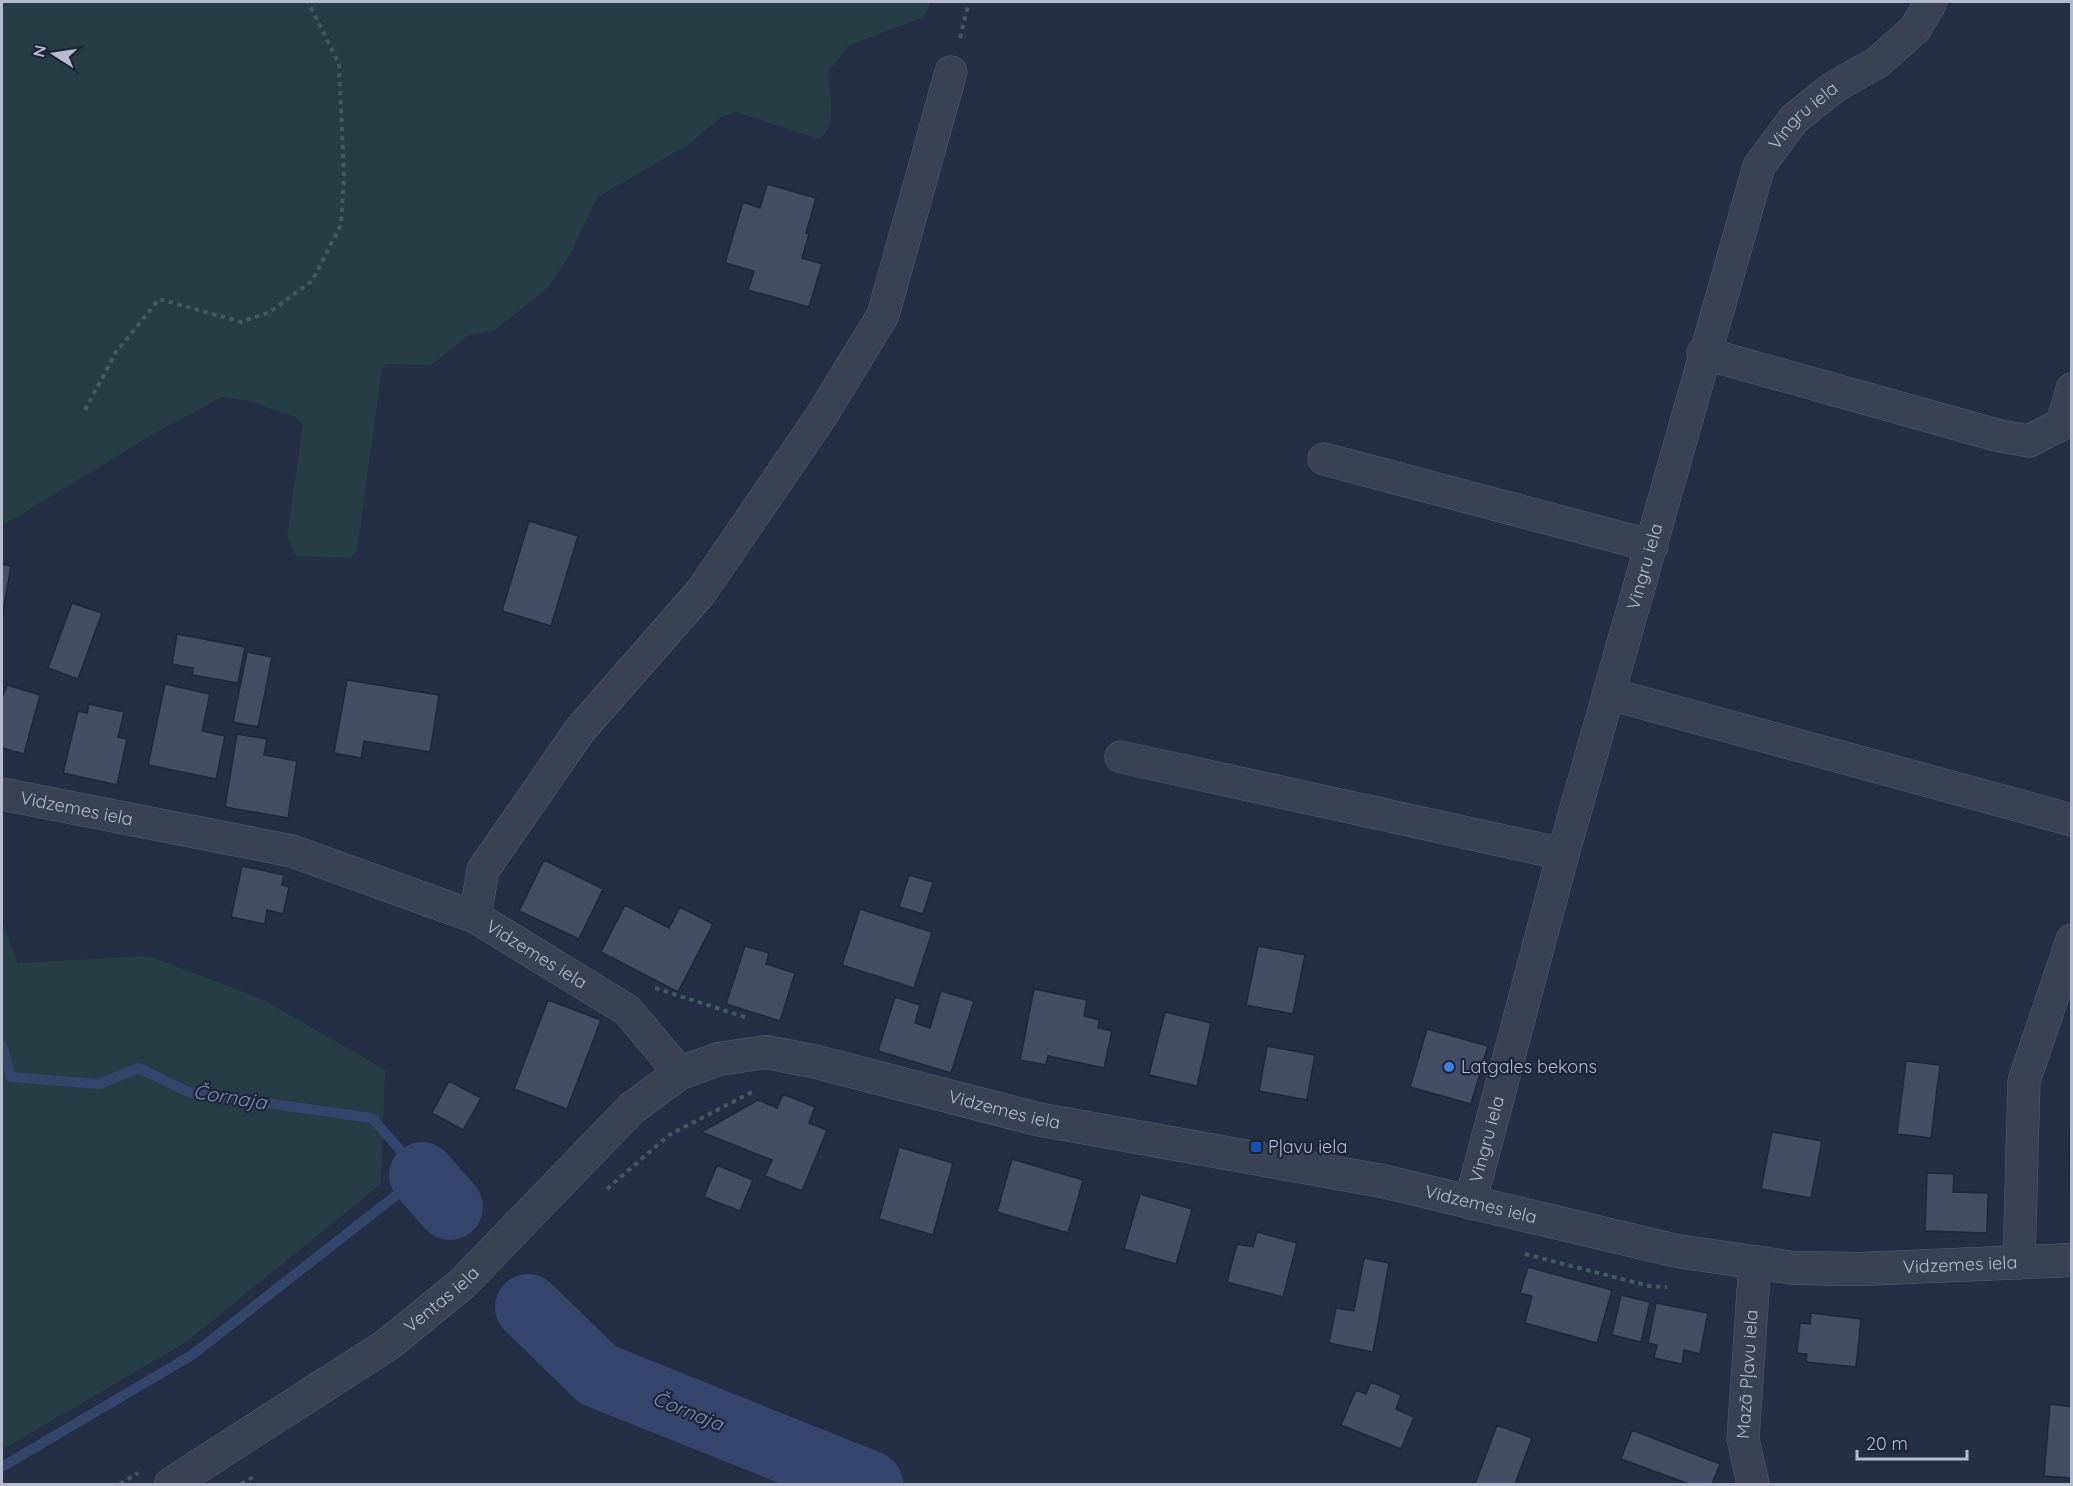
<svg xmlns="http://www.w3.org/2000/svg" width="2073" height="1486" font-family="Quicksand,sans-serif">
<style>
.green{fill:#273d45}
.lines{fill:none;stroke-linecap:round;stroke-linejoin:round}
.stream{stroke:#35446b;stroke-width:10}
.river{stroke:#35446b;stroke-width:66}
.building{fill:#434d66;stroke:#20273b;stroke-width:1.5}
.minor-casing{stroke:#575e71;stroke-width:33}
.tertiary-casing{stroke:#575e71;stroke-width:34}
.path{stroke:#42595f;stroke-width:4;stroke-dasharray:4.5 4.5;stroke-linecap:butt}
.minor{stroke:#394153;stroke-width:32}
.tertiary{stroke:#394153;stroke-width:33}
.shop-dot{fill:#3f7fe0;stroke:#1e2539;stroke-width:2}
.transit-dot{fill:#1a4fb4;stroke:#1e2539;stroke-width:2}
.labels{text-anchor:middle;stroke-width:4.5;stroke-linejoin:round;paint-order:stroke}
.street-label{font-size:18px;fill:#b6bccd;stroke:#1e2539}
.poi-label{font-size:18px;fill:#b6bccd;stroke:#1e2539;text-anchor:start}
.water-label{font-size:20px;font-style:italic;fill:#7c8db7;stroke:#1e2539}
</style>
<rect width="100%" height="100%" fill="#242e44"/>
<path class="green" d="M 2,2 L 931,2 L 924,17 L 848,46 L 828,72 C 829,92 839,126 819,139 L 736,112 L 721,117 L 691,143 L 598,197 L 572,251 L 549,287 L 493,331 L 469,335 L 431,365 L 386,364 L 382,369 L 357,551 L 350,558 L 296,556 L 287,536 L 303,424 L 294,417 L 249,401 L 222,397 L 160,430 L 2,526 Z
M 2,922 L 18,963 L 149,956 L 262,999 L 385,1070 L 381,1184 L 186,1342 L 2,1450 Z"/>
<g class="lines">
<path class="stream" d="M 2,1045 L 11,1077 L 99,1084 L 139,1068 L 188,1092 L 372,1118 L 422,1175 L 192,1355 L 2,1467"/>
<path class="river" d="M 422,1175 L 450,1207
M 528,1307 L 598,1375 L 870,1484"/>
</g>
<path class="building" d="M 767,184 L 816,198 L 806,233 L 809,234 L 802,258 L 822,264 L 809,307 L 748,290 L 754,271 L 725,263 L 743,202 L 760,208 Z
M 529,521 L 578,536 L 551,626 L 502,611 Z
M 2,564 L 11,566 L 2,618 Z
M 72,603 L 102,613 L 78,679 L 48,668 Z
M 177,634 L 245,647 L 238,683 L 192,675 L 193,668 L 172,664 Z
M 247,652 L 272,657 L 258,727 L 233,722 Z
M 347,680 L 439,695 L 430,752 L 364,741 L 361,758 L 334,753 Z
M 165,684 L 210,694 L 202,731 L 225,736 L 216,779 L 148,765 Z
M 7,685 L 40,695 L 24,754 L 2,748 L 2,698 Z
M 89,704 L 124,712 L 118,737 L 127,739 L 117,785 L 63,773 L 78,711 L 87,713 Z
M 237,734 L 267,739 L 264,755 L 297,761 L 288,818 L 225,807 Z
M 544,860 L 603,889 L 579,939 L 519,911 Z
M 242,866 L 284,875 L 282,885 L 289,887 L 283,914 L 267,910 L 265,924 L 231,917 Z
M 909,875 L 933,882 L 923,914 L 899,907 Z
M 625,905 L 669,928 L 680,907 L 713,924 L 678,992 L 601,952 Z
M 860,909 L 932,932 L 914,988 L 842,965 Z
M 745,946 L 769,953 L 766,964 L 795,973 L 780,1021 L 726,1004 Z
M 1258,946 L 1305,955 L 1293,1014 L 1246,1005 Z
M 1034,989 L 1087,1000 L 1084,1016 L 1099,1020 L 1098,1028 L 1112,1031 L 1104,1068 L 1048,1056 L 1046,1065 L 1020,1060 Z
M 941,991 L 974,1001 L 951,1073 L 878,1051 L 895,997 L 920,1005 L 915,1023 L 930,1028 Z
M 548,1000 L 601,1020 L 567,1109 L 514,1089 Z
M 1165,1012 L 1211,1023 L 1197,1086 L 1149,1075 Z
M 1427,1029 L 1488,1046 L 1471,1104 L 1410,1087 Z
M 1267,1046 L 1315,1055 L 1307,1100 L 1259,1091 Z
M 1906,1061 L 1940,1065 L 1931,1138 L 1897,1134 Z
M 449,1081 L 481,1098 L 463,1130 L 432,1113 Z
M 783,1094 L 815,1107 L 809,1123 L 827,1130 L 802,1191 L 765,1176 L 772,1160 L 701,1132 L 758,1100 L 777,1108 Z
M 2070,1130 L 2072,1130 L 2072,1187 L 2069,1187 Z
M 1772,1132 L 1822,1141 L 1811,1198 L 1761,1189 Z
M 899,1147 L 953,1163 L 933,1235 L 879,1219 Z
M 1012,1159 L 1083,1180 L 1068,1233 L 997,1212 Z
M 717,1165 L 753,1180 L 740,1211 L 704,1197 Z
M 1927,1173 L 1954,1174 L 1953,1192 L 1988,1193 L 1987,1233 L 1925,1231 Z
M 1140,1194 L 1192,1209 L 1176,1264 L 1124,1249 Z
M 1257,1232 L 1297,1243 L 1283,1297 L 1227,1282 L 1237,1244 L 1253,1247 Z
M 1364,1258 L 1389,1263 L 1373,1352 L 1329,1343 L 1336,1308 L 1354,1311 Z
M 1528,1267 L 1612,1290 L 1597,1343 L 1525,1323 L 1532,1296 L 1520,1293 Z
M 1621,1295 L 1650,1302 L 1641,1342 L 1612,1335 Z
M 1656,1303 L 1708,1313 L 1700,1354 L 1684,1350 L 1682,1364 L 1654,1358 L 1657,1345 L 1648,1343 Z
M 1811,1313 L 1861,1319 L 1856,1367 L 1806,1362 L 1807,1354 L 1797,1353 L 1800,1323 L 1810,1324 Z
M 1371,1382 L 1401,1395 L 1396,1409 L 1414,1417 L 1401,1449 L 1341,1425 L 1356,1390 L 1366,1394 Z
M 2050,1404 L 2072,1407 L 2072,1478 L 2044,1476 Z
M 1497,1425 L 1532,1438 L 1515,1484 L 1475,1484 Z
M 1632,1430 L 1720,1464 L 1712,1484 L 1689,1484 L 1621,1459 Z"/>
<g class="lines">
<g class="minor-casing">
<g id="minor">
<path d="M 1703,353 L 2000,436 L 2029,441 L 2062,424 L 2072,389"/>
<path d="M 1324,459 L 1652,546"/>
<path d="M 1610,694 L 2072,820"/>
<path d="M 1121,757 L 1563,854"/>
<path id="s1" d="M 2,794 L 292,851 L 475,917 L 627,1010 L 680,1073"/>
<path d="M 475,917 L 483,870 L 580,730 L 701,592 L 820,418 L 883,315 L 951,72"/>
<path id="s2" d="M 1470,1203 L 1563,854 L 1759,166 L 1794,119 L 1834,87 L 1878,62 L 1915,29 L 1931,2"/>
<path d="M 2019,1263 L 2024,1081 L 2072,940"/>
<path id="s3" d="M 1753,1484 L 1743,1439 L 1755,1262"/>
</g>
</g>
<g class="tertiary-casing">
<g id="tertiary">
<path id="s4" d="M 171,1484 L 387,1345 L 463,1283 L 632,1108 L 680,1073 L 719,1059 L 766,1052 L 813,1061 L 1037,1119 L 1382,1181 L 1677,1251 L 1794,1268 L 1861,1269 L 2072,1260"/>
</g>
</g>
<path class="path" d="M 960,38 L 969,2
M 85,410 L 116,352 L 159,299 L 241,322 L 270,312 L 312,281 L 341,225 L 344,176 L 339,64 L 308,2
M 655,988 L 748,1018
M 607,1189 L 669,1135 L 752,1092
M 1525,1254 L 1649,1286 L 1667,1287
M 120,1484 L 138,1473
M 241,1484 L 253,1477"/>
<use href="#minor" class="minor"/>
<use href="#tertiary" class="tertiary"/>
</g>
<circle class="shop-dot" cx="1449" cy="1067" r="6"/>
<rect class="transit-dot" x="1250" y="1141" width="12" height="12" rx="3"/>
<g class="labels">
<g class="street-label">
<text dy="6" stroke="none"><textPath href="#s2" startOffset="1144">Vingru iela</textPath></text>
<text dy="6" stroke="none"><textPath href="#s2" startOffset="660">Vingru iela</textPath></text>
<text dy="6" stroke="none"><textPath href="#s1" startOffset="76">Vidzemes iela</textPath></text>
<text dy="6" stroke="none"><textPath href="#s1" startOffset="562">Vidzemes iela</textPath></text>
<text dy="6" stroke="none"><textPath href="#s4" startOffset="992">Vidzemes iela</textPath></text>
<text dy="6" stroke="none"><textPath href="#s2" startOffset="66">Vingru iela</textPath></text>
<text dy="6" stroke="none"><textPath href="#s4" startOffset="1478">Vidzemes iela</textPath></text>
<text dy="6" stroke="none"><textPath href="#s4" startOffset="1964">Vidzemes iela</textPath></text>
<text dy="6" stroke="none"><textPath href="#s4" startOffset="328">Ventas iela</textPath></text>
<text dy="6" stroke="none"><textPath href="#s3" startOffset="111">Mazā Pļavu iela</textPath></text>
</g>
<g class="poi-label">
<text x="1461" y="1073">Latgales bekons</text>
<text x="1268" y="1153">Pļavu iela</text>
</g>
<g class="water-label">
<text transform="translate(230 1097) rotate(9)" y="7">Čornaja</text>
<text transform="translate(688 1411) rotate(22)" y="7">Čornaja</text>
</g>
</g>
<rect width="2073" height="1486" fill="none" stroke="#b6bccd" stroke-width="6"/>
<g transform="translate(54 54) rotate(282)" stroke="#1e2539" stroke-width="4.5" paint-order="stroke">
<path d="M0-4.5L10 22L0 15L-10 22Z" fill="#b6bccd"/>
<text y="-9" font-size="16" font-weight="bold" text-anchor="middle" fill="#b6bccd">N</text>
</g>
<path d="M1857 1450v9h110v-9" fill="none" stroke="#b6bccd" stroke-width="3"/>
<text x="1866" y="1450" font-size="18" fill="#b6bccd" stroke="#1e2539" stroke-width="4.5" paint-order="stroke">20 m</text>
</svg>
